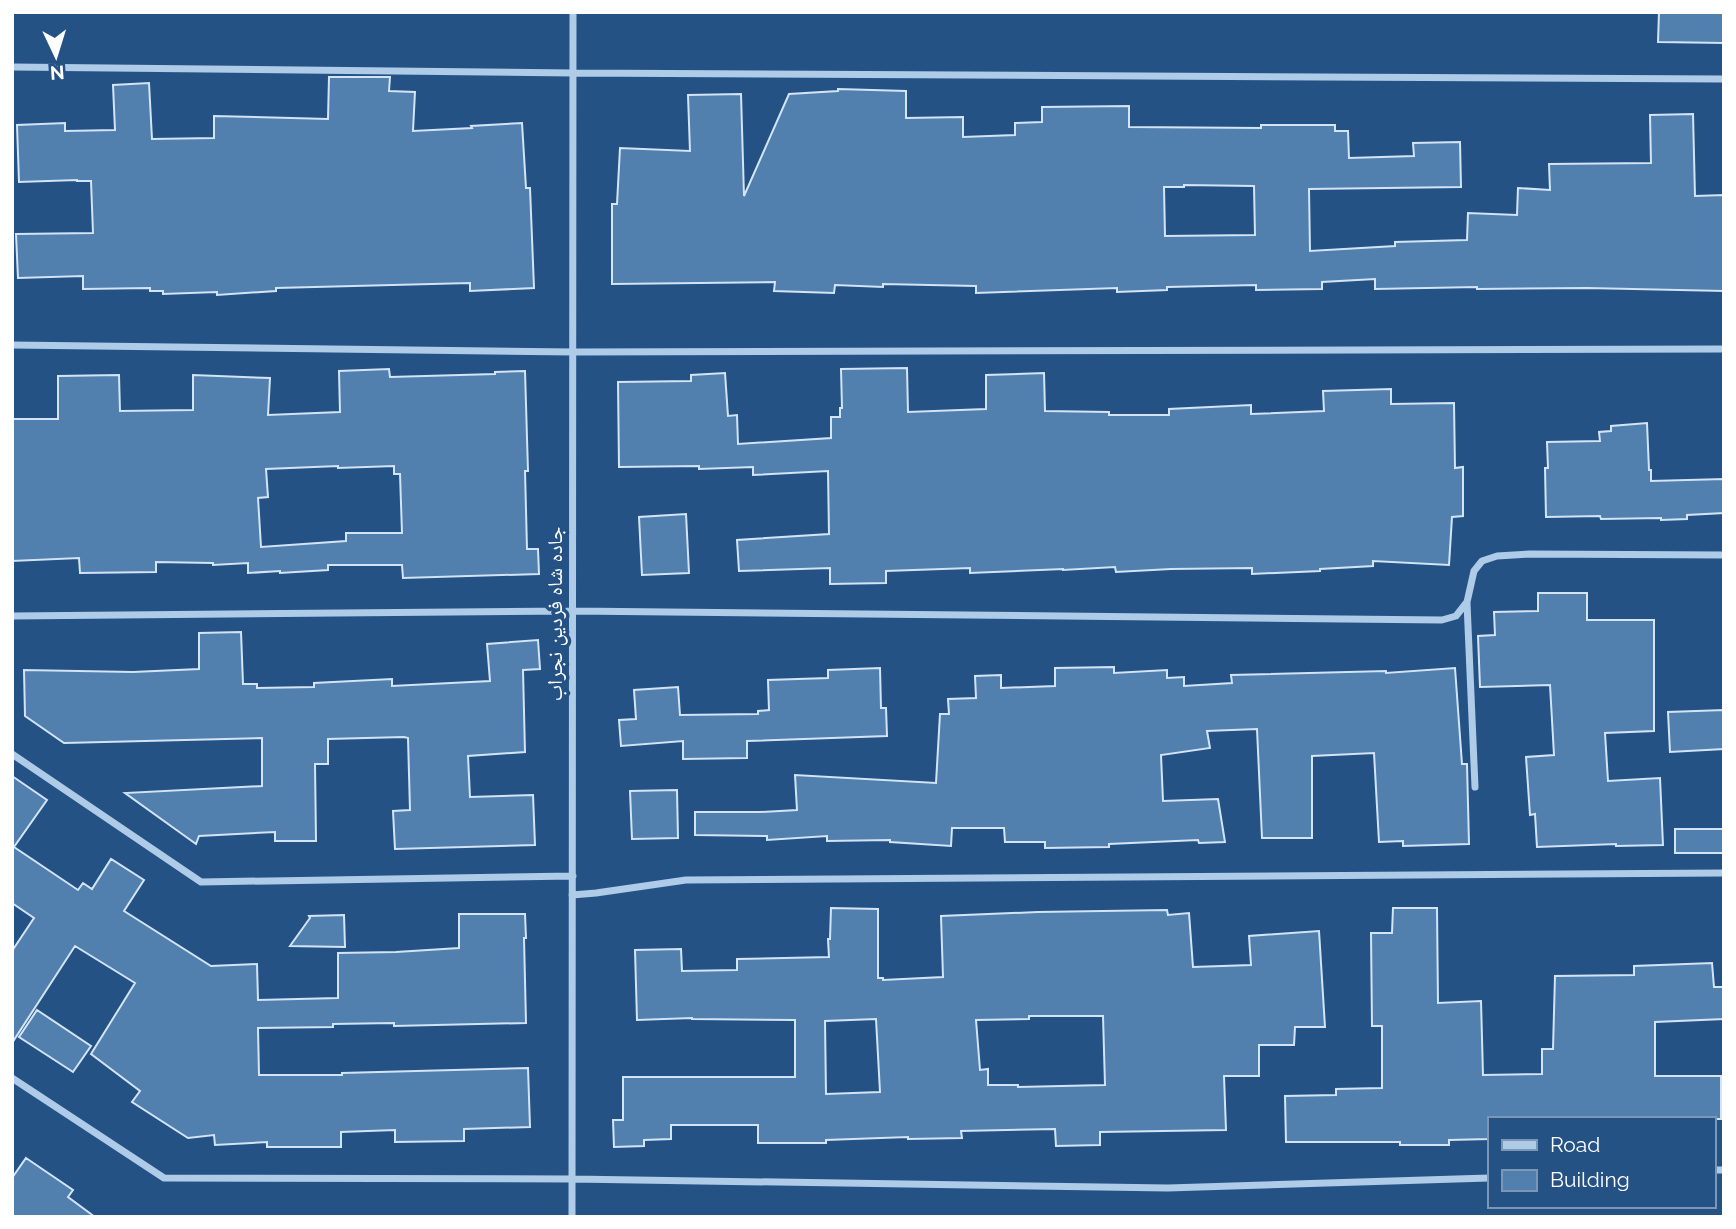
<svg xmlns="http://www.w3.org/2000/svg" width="1736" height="1229" font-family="Raleway,'Noto Naskh Arabic',sans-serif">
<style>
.building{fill:#517fae;stroke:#d2e4f6;stroke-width:2;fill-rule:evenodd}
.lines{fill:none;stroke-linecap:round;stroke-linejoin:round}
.minor{stroke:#aecbe8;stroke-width:7}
.labels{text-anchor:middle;stroke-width:7;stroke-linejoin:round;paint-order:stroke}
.street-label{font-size:21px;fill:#fff;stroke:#255285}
</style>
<rect width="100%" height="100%" fill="#255285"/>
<path class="building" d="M 1659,12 L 1724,12 L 1724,43 L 1658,42 Z
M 329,77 L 390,77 L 389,91 L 415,92 L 413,131 L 472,128 L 471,126 L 522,123 L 526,188 L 530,188 L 534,288 L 470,291 L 470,283 L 276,288 L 276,291 L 217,295 L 217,292 L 163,294 L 163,291 L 150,291 L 150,288 L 83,289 L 83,276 L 18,278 L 16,234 L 93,233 L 91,181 L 77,181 L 77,180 L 19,182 L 17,125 L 65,123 L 65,131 L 115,130 L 113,85 L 149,83 L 152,139 L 214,138 L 214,116 L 328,119 Z
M 838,89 L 906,91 L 906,118 L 963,117 L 963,137 L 1015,135 L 1015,123 L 1042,122 L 1042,107 L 1129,106 L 1129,127 L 1261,128 L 1261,125 L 1335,125 L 1335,131 L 1348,131 L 1349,158 L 1414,156 L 1413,143 L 1460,142 L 1461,187 L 1309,189 L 1310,251 L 1395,246 L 1395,242 L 1467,240 L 1468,213 L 1517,215 L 1518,188 L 1550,190 L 1549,164 L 1651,163 L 1650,115 L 1693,114 L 1695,196 L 1724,195 L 1724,291 L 1587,288 L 1477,289 L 1477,287 L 1375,289 L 1375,279 L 1322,282 L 1322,289 L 1256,290 L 1256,285 L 1167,287 L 1167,290 L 1117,292 L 1117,288 L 976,293 L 976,286 L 883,284 L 883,287 L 835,285 L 834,293 L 774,291 L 775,282 L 612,284 L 612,204 L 617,204 L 620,148 L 690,151 L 688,95 L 741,94 L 744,196 L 789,94 L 838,91 ZM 1184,185 L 1254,186 L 1255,235 L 1165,236 L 1164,187 L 1184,187 Z
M 907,368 L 908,412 L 986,409 L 986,375 L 1044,373 L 1045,411 L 1109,412 L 1109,415 L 1169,415 L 1169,409 L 1251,405 L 1251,414 L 1324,411 L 1323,391 L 1391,389 L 1391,404 L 1454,403 L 1455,468 L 1463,467 L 1463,516 L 1452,517 L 1449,565 L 1373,561 L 1373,566 L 1320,569 L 1320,571 L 1252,574 L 1252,568 L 1171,569 L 1116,572 L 1115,567 L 1063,570 L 1063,569 L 970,573 L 970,568 L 886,571 L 886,583 L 830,584 L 830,568 L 739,571 L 737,540 L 829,534 L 828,471 L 753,475 L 753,467 L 699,469 L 699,466 L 619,467 L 618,382 L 691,381 L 691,375 L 725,373 L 728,416 L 737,415 L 738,444 L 831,438 L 831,417 L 840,417 L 840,408 L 842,408 L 841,369 Z
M 389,369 L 390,377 L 495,374 L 495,372 L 525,371 L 528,471 L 525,471 L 527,549 L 538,549 L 539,574 L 403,578 L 402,565 L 328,565 L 328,570 L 280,573 L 280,571 L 248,573 L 248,563 L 213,565 L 213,563 L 156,562 L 156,572 L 80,573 L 79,558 L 12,561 L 12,419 L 58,419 L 58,376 L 119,375 L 120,411 L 193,410 L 193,375 L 270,378 L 268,415 L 340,412 L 339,371 ZM 338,466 L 338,468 L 394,466 L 394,474 L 400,474 L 402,533 L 346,533 L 346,541 L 261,547 L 258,498 L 268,497 L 266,469 Z
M 1647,423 L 1649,470 L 1651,470 L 1651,481 L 1724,479 L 1724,513 L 1687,515 L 1687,519 L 1661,520 L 1661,518 L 1601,519 L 1600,516 L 1546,517 L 1545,468 L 1548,468 L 1547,442 L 1600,441 L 1599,432 L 1611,431 L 1611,426 Z
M 686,514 L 689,573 L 642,575 L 639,517 Z
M 1538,593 L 1587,593 L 1587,620 L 1654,620 L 1654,731 L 1605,733 L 1608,781 L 1660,778 L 1663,845 L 1616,846 L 1616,844 L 1537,847 L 1535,814 L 1530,815 L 1526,757 L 1554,755 L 1550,685 L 1480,687 L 1478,636 L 1495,635 L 1494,612 L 1538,611 Z
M 241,632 L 243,684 L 257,684 L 257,688 L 314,687 L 314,683 L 392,679 L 392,686 L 490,681 L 487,644 L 538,640 L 540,669 L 523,670 L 525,752 L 468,756 L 470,797 L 533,795 L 535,845 L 395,849 L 393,811 L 410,810 L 408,738 L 404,737 L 328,739 L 328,764 L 315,764 L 316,841 L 275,841 L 275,832 L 199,836 L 196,844 L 125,793 L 262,786 L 262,738 L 64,743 L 25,716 L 24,670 L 133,672 L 199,669 L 199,633 Z
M 1114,667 L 1114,673 L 1167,670 L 1167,678 L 1184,677 L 1184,686 L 1232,683 L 1231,675 L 1386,671 L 1386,673 L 1455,668 L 1462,764 L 1467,764 L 1469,844 L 1403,846 L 1403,841 L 1379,842 L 1374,753 L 1312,756 L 1312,838 L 1262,838 L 1257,729 L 1207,731 L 1210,748 L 1161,755 L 1163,801 L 1218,799 L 1225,842 L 1199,843 L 1198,840 L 1109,844 L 1109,847 L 1045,848 L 1045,842 L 1005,842 L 1004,828 L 952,828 L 951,846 L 890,842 L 890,840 L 827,841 L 827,836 L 767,840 L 767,836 L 695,835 L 695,812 L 760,812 L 797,810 L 795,775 L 936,783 L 940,714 L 949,714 L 948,699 L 976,698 L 975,676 L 1001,675 L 1001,688 L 1055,686 L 1055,668 Z
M 880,668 L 881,708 L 886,708 L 887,736 L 747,741 L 747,758 L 683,759 L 683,741 L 621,746 L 619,720 L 636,719 L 634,690 L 678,687 L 680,715 L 758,714 L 758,711 L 769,710 L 768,680 L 828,678 L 828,670 Z
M 1724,710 L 1724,749 L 1670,752 L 1668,712 Z
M 12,776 L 47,800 L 14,847 L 78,890 L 83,883 L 92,889 L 111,859 L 144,880 L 124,911 L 211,966 L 257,964 L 258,1000 L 338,998 L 338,953 L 396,952 L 459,948 L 459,914 L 525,914 L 526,938 L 524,938 L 526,1023 L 394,1026 L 394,1023 L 333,1024 L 333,1027 L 258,1028 L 259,1075 L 342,1075 L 342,1073 L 528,1068 L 530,1127 L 464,1129 L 464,1141 L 395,1142 L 395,1130 L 341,1132 L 341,1147 L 267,1147 L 267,1142 L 215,1145 L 214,1135 L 188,1138 L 132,1102 L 140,1091 L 91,1054 L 135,983 L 75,946 L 12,1043 L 12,951 L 34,918 L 12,903 Z
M 677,790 L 678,838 L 632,839 L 630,791 Z
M 1675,829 L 1724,829 L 1724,853 L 1675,853 Z
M 831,908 L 878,909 L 878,978 L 883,978 L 883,980 L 943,977 L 941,916 L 1038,912 L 1167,910 L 1168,915 L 1189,913 L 1193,967 L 1251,965 L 1249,936 L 1319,931 L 1325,1027 L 1295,1027 L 1294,1045 L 1259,1045 L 1259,1076 L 1224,1076 L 1226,1130 L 1100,1132 L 1100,1145 L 1056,1146 L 1055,1129 L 961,1131 L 962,1138 L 908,1139 L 908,1137 L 826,1140 L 826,1143 L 758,1143 L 758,1125 L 671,1125 L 671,1139 L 644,1140 L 644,1146 L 614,1147 L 613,1120 L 623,1120 L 623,1077 L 795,1077 L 795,1020 L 692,1019 L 692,1018 L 637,1020 L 635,950 L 681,949 L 682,971 L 737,970 L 737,959 L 829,957 L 828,939 L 830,939 ZM 1029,1016 L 1103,1016 L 1105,1085 L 1018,1087 L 1018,1085 L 988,1085 L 988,1069 L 980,1070 L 976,1020 L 1029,1019 ZM 876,1019 L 880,1092 L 826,1094 L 825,1021 Z
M 1393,908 L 1437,908 L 1438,1003 L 1481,1001 L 1483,1075 L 1542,1074 L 1542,1049 L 1553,1049 L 1555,976 L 1634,975 L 1634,966 L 1712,963 L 1714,987 L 1724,987 L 1724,1019 L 1655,1022 L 1655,1076 L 1721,1076 L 1721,1119 L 1489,1119 L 1489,1139 L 1449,1140 L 1449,1145 L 1400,1145 L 1400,1142 L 1286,1142 L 1285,1096 L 1336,1095 L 1336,1089 L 1382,1088 L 1382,1026 L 1372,1026 L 1371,933 L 1392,933 Z
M 344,915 L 345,947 L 290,946 L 310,918 L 309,916 Z
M 37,1010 L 91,1046 L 73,1072 L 19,1037 Z
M 26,1158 L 73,1190 L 68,1197 L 95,1217 L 12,1217 L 12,1178 Z"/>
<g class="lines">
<path class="minor" d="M 12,67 L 573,73 L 1724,79
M 12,345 L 573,352 L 1724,349
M 1467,603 L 1475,787
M 12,616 L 573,611 L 1442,620 L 1456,616 L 1467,602 L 1474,571 L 1482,561 L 1497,556 L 1530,554 L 1724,555
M 12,754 L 201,882 L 573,876
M 572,895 L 596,893 L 686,880 L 1724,873
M 12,1078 L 164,1178 L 572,1179 L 1168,1188 L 1489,1178
M 1713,1170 L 1724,1170
M 572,1217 L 573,12"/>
</g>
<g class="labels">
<g class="street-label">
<text transform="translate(555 614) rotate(-90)" y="7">جاده شاه فردین نجراب</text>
</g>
</g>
<rect width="1736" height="1229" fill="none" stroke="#ffffff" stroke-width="28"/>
<rect x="1488" y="1117" width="228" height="91" fill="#255285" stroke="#7c97b6" stroke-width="2"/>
<rect x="1502" y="1140" width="35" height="10" fill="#aecbe8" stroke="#7c97b6" stroke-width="2"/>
<text x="1550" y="1152" font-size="21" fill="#ffffff">Road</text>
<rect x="1502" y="1170" width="35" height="21" fill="#517fae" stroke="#7c97b6" stroke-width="2"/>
<text x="1550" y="1187" font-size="21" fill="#ffffff">Building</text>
<g transform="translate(56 56) rotate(176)" stroke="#255285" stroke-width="5" paint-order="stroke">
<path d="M0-5L12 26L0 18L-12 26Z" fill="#ffffff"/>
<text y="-10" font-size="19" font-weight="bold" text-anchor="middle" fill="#ffffff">N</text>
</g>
</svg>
